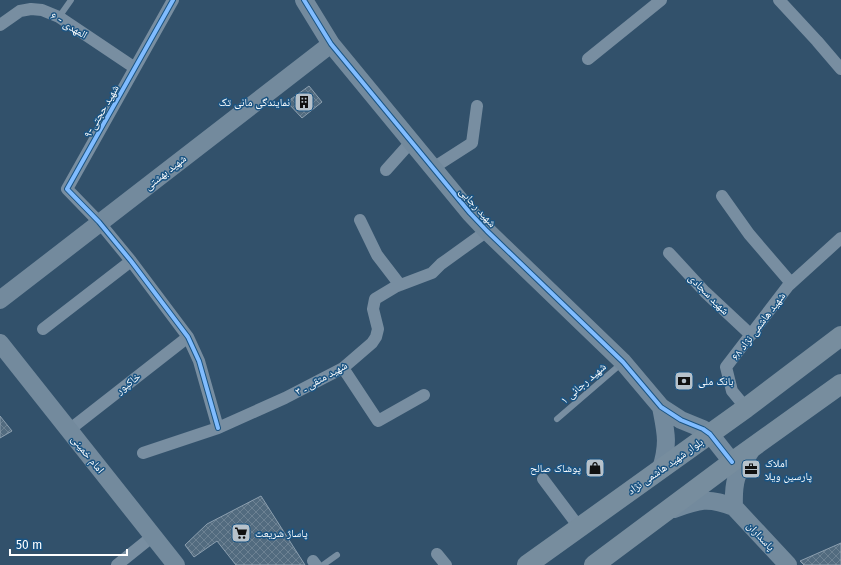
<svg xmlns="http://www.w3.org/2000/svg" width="841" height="565" font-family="'Fira Sans','Noto Naskh Arabic',sans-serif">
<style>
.building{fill:url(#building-cross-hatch);stroke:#8c9faf}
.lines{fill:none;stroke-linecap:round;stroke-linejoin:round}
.lane{stroke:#788ea1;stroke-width:6}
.street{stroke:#788ea1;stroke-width:12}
.secondary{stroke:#738a9d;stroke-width:18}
.primary{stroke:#778d9e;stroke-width:20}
.cycleway-casing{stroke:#1a5483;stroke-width:6}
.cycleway{stroke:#80bcff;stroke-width:4}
.labels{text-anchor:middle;stroke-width:3;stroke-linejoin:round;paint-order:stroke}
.street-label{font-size:11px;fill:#fff;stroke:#1a5483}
.poi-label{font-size:11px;fill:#fff;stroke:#1a5483;text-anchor:start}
</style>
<defs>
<pattern id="building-cross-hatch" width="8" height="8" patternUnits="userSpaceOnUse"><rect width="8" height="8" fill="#526b7f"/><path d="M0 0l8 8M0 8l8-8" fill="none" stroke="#6c8192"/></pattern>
</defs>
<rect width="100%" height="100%" fill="#32516b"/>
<path class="building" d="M 309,86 L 322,102 L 302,118 L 287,102 Z
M 0,416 L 12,431 L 0,438 Z
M 261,496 L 305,565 L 236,565 L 217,541 L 194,557 L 185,545 L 207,524 Z
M 841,543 L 841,565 L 804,565 L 800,561 Z"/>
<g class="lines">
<path class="lane" d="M 59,17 L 71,0
M 557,419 L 622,363
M 323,565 L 337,555"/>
<path class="street" d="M 173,0 L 67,189 L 99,222 L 131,261 L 188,337 L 199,361 L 218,428
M 779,0 L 817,41 L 841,69
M 0,25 L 20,11 L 31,9 L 42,10 L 59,17 L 135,68
M 588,59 L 661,0
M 433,168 L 472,143 L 477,106
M 386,170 L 411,142
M 722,196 L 749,234 L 791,283
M 360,220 L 377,255 L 400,285
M 669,253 L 705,292 L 751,335
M 43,329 L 131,261
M 343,368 L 378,421 L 424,395
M 746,408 L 732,391 L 726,367 L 788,286 L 841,238
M 69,430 L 188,337
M 143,453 L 218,428 L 285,398 L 343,368 L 372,343 L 376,337 L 378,329 L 373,309 L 375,299 L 395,287 L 432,273 L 441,264 L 487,231
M 543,479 L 579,527
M 437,554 L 446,565
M 313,561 L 316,565
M 117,565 L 153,536"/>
<path class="secondary" d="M 304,0 L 331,44 L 470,213 L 487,231 L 623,362 L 661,407 L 681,420 L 703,429 L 710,434 L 732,462
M 0,300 L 331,44
M 0,343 L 176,565
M 661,469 C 669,443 666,433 661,407
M 734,507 C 733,482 736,473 750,452
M 674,509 C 699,500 708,497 734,507 L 788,565"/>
<path class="primary" d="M 527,565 L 746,408 L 841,336
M 594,565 L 732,462 L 841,384"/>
<g class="cycleway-casing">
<path id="cycleway" d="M 173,0 L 67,189 L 99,222 L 131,261 L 188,337 L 199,361 L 218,428
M 304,0 L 331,44 L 470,213 L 487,231 L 623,362 L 661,407 L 681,420 L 703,429 L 710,434 L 732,462"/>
</g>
<use href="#cycleway" class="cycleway"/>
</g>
<defs>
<g id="building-square" transform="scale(1)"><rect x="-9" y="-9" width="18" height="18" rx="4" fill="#b7c2cb" stroke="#1a5483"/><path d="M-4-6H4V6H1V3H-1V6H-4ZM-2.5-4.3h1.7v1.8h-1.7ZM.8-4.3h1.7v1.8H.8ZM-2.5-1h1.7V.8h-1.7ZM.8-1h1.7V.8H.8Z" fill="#111"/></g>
<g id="bank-square" transform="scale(1)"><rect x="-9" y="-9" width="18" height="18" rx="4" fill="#b7c2cb" stroke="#1a5483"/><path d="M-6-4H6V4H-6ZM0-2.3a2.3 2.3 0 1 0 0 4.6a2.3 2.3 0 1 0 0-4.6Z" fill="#111"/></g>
<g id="shop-square" transform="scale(1)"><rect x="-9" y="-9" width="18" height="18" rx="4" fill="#b7c2cb" stroke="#1a5483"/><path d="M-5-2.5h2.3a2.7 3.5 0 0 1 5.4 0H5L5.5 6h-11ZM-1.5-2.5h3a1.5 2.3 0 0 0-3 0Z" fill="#111"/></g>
<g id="office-square" transform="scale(1)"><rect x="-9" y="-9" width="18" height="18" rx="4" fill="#b7c2cb" stroke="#1a5483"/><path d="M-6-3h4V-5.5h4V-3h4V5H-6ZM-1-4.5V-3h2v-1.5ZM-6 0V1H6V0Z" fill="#111"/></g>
<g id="supermarket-square" transform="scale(1)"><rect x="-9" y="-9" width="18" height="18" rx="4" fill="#b7c2cb" stroke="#1a5483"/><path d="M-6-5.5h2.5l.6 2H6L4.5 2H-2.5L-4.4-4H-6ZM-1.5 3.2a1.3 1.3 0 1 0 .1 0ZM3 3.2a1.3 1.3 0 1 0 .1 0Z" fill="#111"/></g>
</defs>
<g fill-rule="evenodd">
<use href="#building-square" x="304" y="102"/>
<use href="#bank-square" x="684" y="381"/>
<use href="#shop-square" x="595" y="468"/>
<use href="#office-square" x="751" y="469"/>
<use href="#supermarket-square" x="241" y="533"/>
</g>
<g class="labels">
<g class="street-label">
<text transform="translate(69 25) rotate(31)" y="4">المهدی - ۶</text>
<text transform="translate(101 111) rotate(-60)" y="4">شهید حجتی-۹</text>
<text transform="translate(165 172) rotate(-38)" y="4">شهید بهشتی</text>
<text transform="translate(478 207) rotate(48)" y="4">شهید رجایی</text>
<text transform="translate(709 294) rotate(45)" y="4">شهید سجادی</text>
<text transform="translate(758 326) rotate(-53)" y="4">شهید هاشمی نژاد ۶۸</text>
<text transform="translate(321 378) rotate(-29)" y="4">شهید متقی ـ ۳</text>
<text transform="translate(128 383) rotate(-38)" y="4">خاکپور</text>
<text transform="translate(583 383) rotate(-41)" y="4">شهید رجائی ۱</text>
<text transform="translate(88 454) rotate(51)" y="4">امام خمینی</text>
<text transform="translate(665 466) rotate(-35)" y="4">بلوار شهید هاشمی نژاد</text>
<text transform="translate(761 536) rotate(47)" y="4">پاسداران</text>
</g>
<g class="poi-label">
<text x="290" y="106" text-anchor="end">نمایندگی مانی تک</text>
<text x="698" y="385">بانک ملی</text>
<text x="765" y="467">املاک<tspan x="765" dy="13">پارسین ویلا</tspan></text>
<text x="581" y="472" text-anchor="end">پوشاک صالح</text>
<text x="255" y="537">پاساژ شریعت</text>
</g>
</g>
<path d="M10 549v6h117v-6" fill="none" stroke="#ffffff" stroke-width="2"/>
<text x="16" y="549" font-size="12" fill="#ffffff" stroke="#1a5483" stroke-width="3" paint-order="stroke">50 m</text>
</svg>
